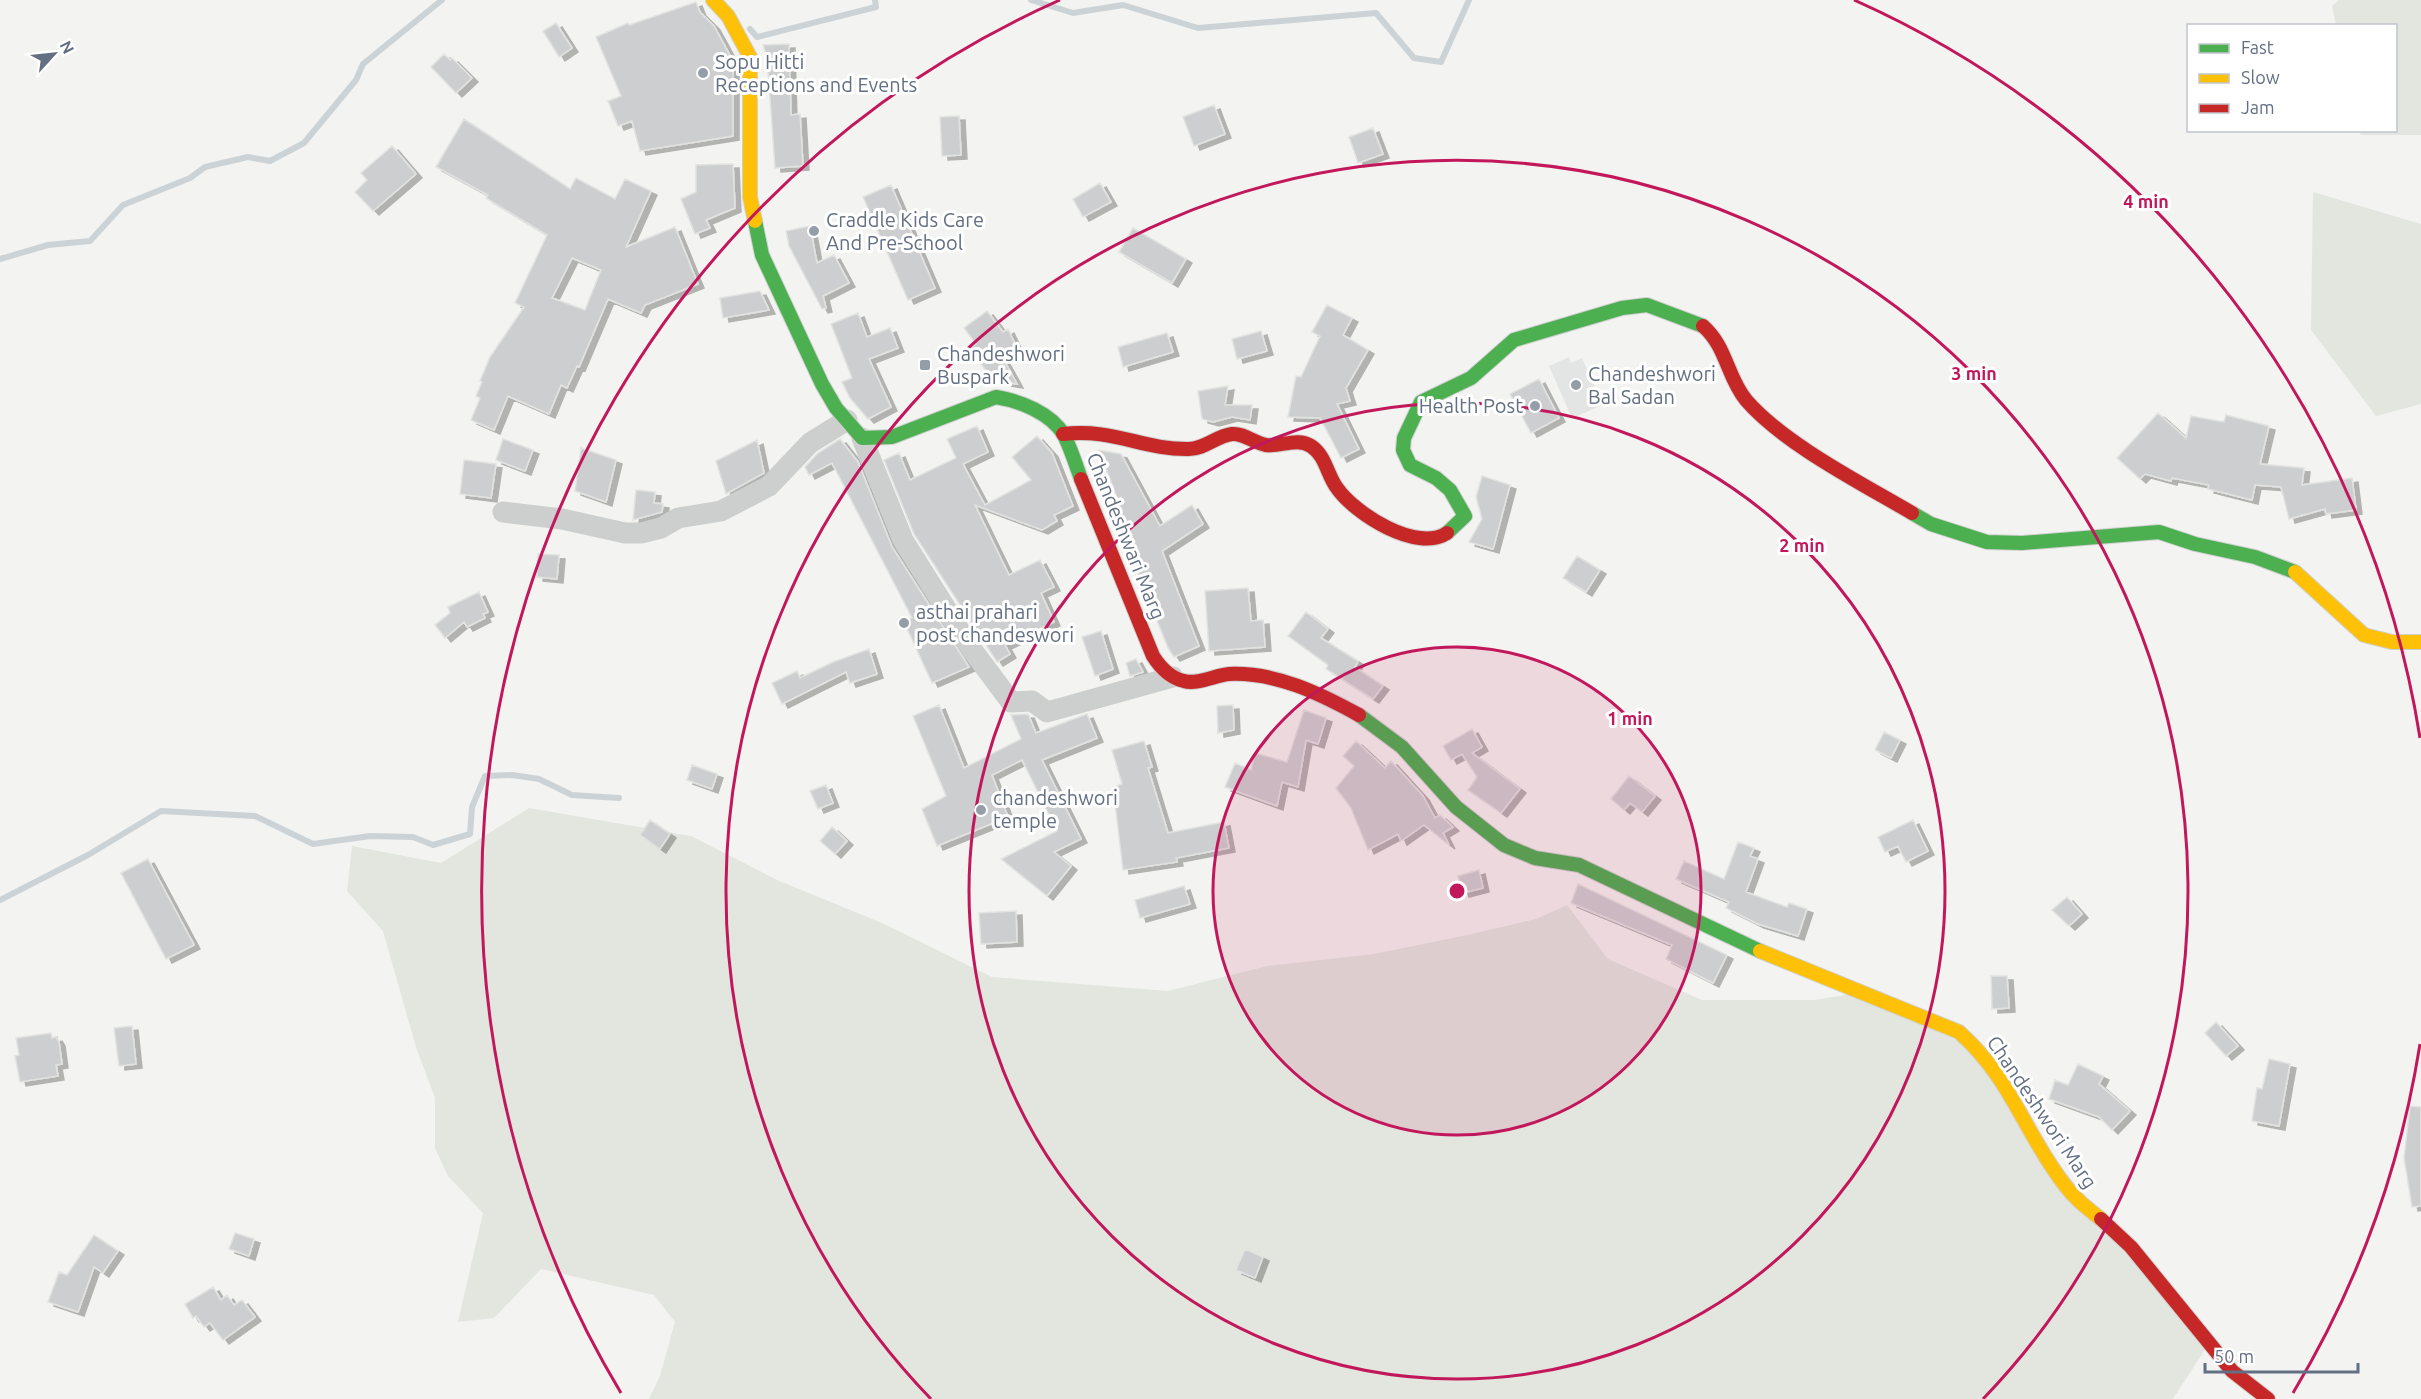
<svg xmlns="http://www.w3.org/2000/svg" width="2421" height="1399" font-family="Ubuntu,sans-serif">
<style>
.built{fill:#e3e4e4}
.green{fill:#e2e6df}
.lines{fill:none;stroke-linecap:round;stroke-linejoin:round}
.stream{stroke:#ccd3d7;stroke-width:6}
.building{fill:#cdcecf;stroke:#e2e2e1;stroke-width:1.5;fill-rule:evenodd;filter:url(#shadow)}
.fast-casing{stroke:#cfd0d0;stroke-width:16}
.slow-casing{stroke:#cfd0d0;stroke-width:16}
.jam-casing{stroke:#cfd0d0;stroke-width:16}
.street{stroke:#cdcece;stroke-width:21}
.fast{stroke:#4caf50;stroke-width:14}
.slow{stroke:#ffc107;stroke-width:14}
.jam{stroke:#c62828;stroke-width:14}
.ring{fill:none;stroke:#c2185b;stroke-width:3}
.poi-dot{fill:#959da9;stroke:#fff;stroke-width:2}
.labels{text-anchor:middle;stroke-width:6;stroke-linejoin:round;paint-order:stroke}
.poi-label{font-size:20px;fill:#636f82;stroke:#fff;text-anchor:start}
.street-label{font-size:20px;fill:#636f82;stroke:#fff}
.centre{fill:#c2185b;stroke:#fff;stroke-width:3}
.ring-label{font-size:18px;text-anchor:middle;font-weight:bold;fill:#c2185b;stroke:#fff;stroke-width:6;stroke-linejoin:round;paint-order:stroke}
</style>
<defs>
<filter id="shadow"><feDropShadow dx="6" dy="4" stdDeviation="0" flood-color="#0004"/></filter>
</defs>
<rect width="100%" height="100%" fill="#f3f3f1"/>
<path class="built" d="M 1569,357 L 1571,363 L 1582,358 L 1603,405 L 1572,418 L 1549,366 Z"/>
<path class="green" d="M 2339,0 L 2421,0 L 2421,135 L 2361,135 L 2359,131 L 2396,130 L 2396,26 L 2336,25 L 2332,6 Z
M 2313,192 L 2421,224 L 2421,404 L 2376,416 L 2311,330 Z
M 529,808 L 691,836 L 777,880 L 882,923 L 992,977 L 1168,991 L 1267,966 L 1374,954 L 1472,934 L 1536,919 L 1567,905 L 1608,959 L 1702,1000 L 1814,1000 L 1852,994 L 1967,1045 L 2137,1265 L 2206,1348 L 2173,1399 L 649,1399 L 660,1376 L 675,1322 L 654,1295 L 541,1269 L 494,1318 L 458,1322 L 483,1213 L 448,1176 L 435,1148 L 435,1098 L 416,1047 L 383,931 L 347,891 L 352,846 L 441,863 Z"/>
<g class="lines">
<path class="stream" d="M 1031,0 L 1073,13 L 1123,5 L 1198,28 L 1376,13 L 1414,58 L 1441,62 L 1469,0
M 750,29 L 757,37 L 876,7 L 875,0
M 0,259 L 48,245 L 90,241 L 123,205 L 190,178 L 205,167 L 248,157 L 270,161 L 304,143 L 356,80 L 363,64 L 442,0
M 0,900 L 88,855 L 161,811 L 255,816 L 313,844 L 370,836 L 413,837 L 433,845 L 470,834 L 472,807 L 485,776 L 512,775 L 539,779 L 572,795 L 619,798"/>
</g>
<path class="building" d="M 696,2 L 700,12 L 714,26 L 733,61 L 733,136 L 640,151 L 632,121 L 618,126 L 608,101 L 621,96 L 596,37 L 628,23 L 629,25 Z
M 556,23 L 572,48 L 559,57 L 543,31 Z
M 789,44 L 791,115 L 800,114 L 803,166 L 775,168 L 767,57 L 763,45 Z
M 444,54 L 450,60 L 452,58 L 472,78 L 456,93 L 431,67 Z
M 1214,105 L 1225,134 L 1194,146 L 1183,117 Z
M 959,116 L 961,155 L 942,156 L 940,117 Z
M 464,119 L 570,189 L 576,178 L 615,199 L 625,179 L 651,191 L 626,247 L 675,227 L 698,284 L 645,305 L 641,313 L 608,299 L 579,367 L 577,366 L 567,388 L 561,385 L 549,414 L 508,396 L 494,430 L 471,420 L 480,398 L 476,396 L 482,382 L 480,381 L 490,357 L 524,307 L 515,303 L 547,235 L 486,198 L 488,195 L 436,167 ZM 572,258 L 601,270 L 585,310 L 552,298 Z
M 1373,128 L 1383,154 L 1358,163 L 1349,137 Z
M 392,146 L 416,174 L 373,211 L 355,192 L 367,180 L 361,173 Z
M 733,164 L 735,208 L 706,220 L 710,228 L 695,234 L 681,199 L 696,192 L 696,165 Z
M 1100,183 L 1111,202 L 1083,217 L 1073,199 Z
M 891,185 L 935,288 L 908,300 L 863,197 Z
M 810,226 L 817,263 L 834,255 L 849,283 L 823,296 L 826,308 L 822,309 L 789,246 L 786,231 Z
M 1133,228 L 1186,259 L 1172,283 L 1119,252 Z
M 760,291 L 769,310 L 723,318 L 720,298 Z
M 1327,305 L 1352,318 L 1343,335 L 1368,350 L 1346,388 L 1350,401 L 1337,404 L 1359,449 L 1341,458 L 1320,418 L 1288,417 L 1296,376 L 1301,377 L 1320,336 L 1312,332 Z
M 987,311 L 1003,332 L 1008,329 L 1016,346 L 1000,353 L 1017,384 L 993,380 L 969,348 L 976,344 L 964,328 Z
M 858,313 L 867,337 L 890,328 L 898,348 L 869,359 L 891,407 L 868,419 L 850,398 L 842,382 L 852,378 L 831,324 Z
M 1261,331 L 1267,351 L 1237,359 L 1232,339 Z
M 1167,333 L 1173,352 L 1123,367 L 1118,347 Z
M 1539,379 L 1559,418 L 1531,433 L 1510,394 Z
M 1228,386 L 1225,405 L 1252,405 L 1250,420 L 1232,417 L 1213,422 L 1202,419 L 1198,391 Z
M 2158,413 L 2186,438 L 2191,416 L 2224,422 L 2226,415 L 2269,426 L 2260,464 L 2304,468 L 2302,485 L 2352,478 L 2356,510 L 2326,514 L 2325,509 L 2289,519 L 2281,487 L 2255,485 L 2252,500 L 2208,489 L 2209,485 L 2172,478 L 2171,481 L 2145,474 L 2140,479 L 2117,458 Z
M 977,426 L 988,452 L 963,464 L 985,505 L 1031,480 L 1012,457 L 1037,436 L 1052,453 L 1073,506 L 1054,515 L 1057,521 L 1042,530 L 975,505 L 1009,575 L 1040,560 L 1054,587 L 1041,593 L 1054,622 L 1005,645 L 1010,654 L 997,662 L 914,534 L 884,460 L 899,453 L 910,480 L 956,458 L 947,439 Z
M 503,439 L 533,450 L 525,471 L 496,460 Z
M 840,439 L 858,462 L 892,547 L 969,667 L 932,683 L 904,622 L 912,618 L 832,463 L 809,475 L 805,467 L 818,453 Z
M 757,440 L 764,473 L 726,494 L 716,461 Z
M 581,448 L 616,460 L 606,502 L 575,491 Z
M 1099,450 L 1121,454 L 1160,526 L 1192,505 L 1203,524 L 1162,551 L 1199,646 L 1174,657 L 1168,648 L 1127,546 L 1135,542 L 1115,505 L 1119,503 Z
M 464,460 L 496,464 L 491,498 L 460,494 Z
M 1482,476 L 1510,485 L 1493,549 L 1469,542 L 1482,519 L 1476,497 Z
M 636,490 L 655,492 L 654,503 L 663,504 L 662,512 L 633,520 Z
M 538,554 L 559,555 L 557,579 L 537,577 Z
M 1577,556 L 1600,570 L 1586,592 L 1563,578 Z
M 1248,588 L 1251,621 L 1263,620 L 1265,647 L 1209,651 L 1205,591 Z
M 479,592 L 488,612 L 483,614 L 485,618 L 467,627 L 464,622 L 445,638 L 435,625 L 450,613 L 448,607 Z
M 1306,612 L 1328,629 L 1321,638 L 1358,661 L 1355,667 L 1383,686 L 1373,699 L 1326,669 L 1328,665 L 1288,636 Z
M 1101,631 L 1113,669 L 1095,676 L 1082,637 Z
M 869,649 L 877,674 L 850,683 L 846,672 L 782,704 L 772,683 L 797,671 L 800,678 L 833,662 Z
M 1136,659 L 1143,672 L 1130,676 L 1126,663 Z
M 939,705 L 964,768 L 1021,739 L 1011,715 L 1028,714 L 1036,733 L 1087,714 L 1097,738 L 1042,760 L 1081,839 L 1054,852 L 1071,866 L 1047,896 L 1001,859 L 1057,831 L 1022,760 L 992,775 L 1008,817 L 937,846 L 922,809 L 946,796 L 913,716 Z
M 1233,705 L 1234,730 L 1218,733 L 1217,706 Z
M 1304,710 L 1326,718 L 1318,744 L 1306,740 L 1298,787 L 1282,782 L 1277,806 L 1225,787 L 1235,763 L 1251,770 L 1255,753 L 1287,762 Z
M 1472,729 L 1482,747 L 1472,753 L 1520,789 L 1501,813 L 1468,790 L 1477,777 L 1462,754 L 1451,760 L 1443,746 Z
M 1884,732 L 1900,740 L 1891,758 L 1875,750 Z
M 1144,741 L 1152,767 L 1148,768 L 1168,833 L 1224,822 L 1229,848 L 1176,858 L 1177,862 L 1123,870 L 1113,787 L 1122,784 L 1112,750 Z
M 1356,741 L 1385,768 L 1391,761 L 1423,796 L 1435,818 L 1440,815 L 1453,827 L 1443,833 L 1449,845 L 1424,825 L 1401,841 L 1398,834 L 1368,850 L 1351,808 L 1336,788 L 1354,766 L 1343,756 Z
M 692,765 L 717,774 L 712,789 L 687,780 Z
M 1629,776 L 1655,796 L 1642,812 L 1630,803 L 1624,810 L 1611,799 Z
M 826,785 L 833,803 L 818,809 L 810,791 Z
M 650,820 L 670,834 L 660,849 L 640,835 Z
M 1913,820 L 1928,851 L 1906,862 L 1898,846 L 1885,852 L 1878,837 Z
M 832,827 L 847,841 L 835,854 L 820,841 Z
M 1738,842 L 1754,848 L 1750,856 L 1758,859 L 1746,892 L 1787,907 L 1789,903 L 1807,909 L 1798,936 L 1758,924 L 1726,908 L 1729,902 L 1676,879 L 1684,861 L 1724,879 Z
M 148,859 L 194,945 L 166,959 L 121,873 Z
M 1479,870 L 1483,888 L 1463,893 L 1458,876 Z
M 1578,884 L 1727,955 L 1713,983 L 1666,959 L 1672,945 L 1571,903 Z
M 1184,886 L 1190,904 L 1140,918 L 1135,900 Z
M 2067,897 L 2082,914 L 2069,926 L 2052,910 Z
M 1016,911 L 1017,942 L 981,944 L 979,913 Z
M 1991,976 L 2007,976 L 2009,1008 L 1992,1009 Z
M 2216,1022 L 2238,1046 L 2226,1056 L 2205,1033 Z
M 132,1026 L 136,1064 L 119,1066 L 114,1028 Z
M 51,1033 L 52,1038 L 56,1037 L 59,1042 L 62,1064 L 56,1065 L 58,1076 L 20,1082 L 15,1056 L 19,1055 L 16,1038 Z
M 2269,1059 L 2290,1064 L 2279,1126 L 2252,1121 L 2257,1088 L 2262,1089 Z
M 2078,1064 L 2103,1076 L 2099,1084 L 2130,1111 L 2112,1130 L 2099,1117 L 2049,1099 L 2055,1080 L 2068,1085 Z
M 2410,1106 L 2421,1107 L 2421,1206 L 2412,1207 L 2404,1158 Z
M 235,1233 L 254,1239 L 249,1256 L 229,1249 Z
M 94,1235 L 118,1251 L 103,1273 L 94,1267 L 78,1312 L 48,1302 L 59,1272 L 67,1275 Z
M 1245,1249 L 1263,1257 L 1255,1278 L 1236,1270 Z
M 213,1287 L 221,1300 L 227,1295 L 234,1305 L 242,1300 L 255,1317 L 223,1340 L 210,1323 L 204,1327 L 196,1316 L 193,1318 L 185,1304 Z"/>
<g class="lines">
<g class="fast-casing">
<path id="fast" d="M 755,221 L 762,255 L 822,384 L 836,408 L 862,438 L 892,437 L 996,397 C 1020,401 1051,413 1064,435 C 1071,449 1076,465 1081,479
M 1912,513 L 1931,524 L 1987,542 L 2022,543 L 2159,532 L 2195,544 L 2255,557 L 2295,572
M 1447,533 L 1465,516 L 1450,490 L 1436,478 L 1410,465 L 1403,450 L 1404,438 L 1421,402 L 1471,378 L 1514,340 L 1622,308 L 1647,305 L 1703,326
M 1359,715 L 1402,747 L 1456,807 L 1504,845 L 1535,858 L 1579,865 L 1760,951"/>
</g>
<g class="slow-casing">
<path id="slow" d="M 713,0 L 728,16 L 750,57 L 750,197 L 755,221
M 2295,572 L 2364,635 L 2392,642 L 2421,642
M 1760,951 L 1959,1032 C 2011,1078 2024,1132 2064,1184 C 2074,1198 2087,1208 2101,1219"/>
</g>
<g class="jam-casing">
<path id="jam" d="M 1703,326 C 1727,347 1727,377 1746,400 C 1784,444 1861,483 1912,513
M 1063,434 C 1113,428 1144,450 1189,449 C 1205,449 1216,436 1232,434 C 1244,433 1254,443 1266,445 C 1281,447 1297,437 1311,446 C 1326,456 1327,475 1337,488 C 1355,514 1417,553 1447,533
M 1081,479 L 1153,656 C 1160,667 1170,678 1184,681 C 1197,685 1216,675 1229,674 C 1276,672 1319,693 1359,715
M 2101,1219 L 2131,1247 L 2232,1371 L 2268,1399"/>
</g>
<path class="street" d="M 862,438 L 903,540 L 970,647 L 1011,702 L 1032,701 L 1047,712 L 1173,677
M 503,512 L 562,519 L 625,533 L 641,533 L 661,528 L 678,518 L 721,511 L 769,486 L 810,443 L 847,420"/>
<use href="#fast" class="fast"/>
<use href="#slow" class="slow"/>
<use href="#jam" class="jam"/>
</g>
<circle cx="1457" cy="891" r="244" fill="#c2185b" fill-opacity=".12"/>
<g class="ring">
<circle cx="1457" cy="891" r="244"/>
<circle cx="1457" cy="891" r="488"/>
<path d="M931 1399A731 731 0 1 1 1983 1399"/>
<path d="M2420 1044A975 975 0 0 1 2293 1393M621 1393A975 975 0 0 1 1060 0M1854 0A975 975 0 0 1 2420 738"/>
</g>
<g class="poi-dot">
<circle cx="703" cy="73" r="6"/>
<circle cx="814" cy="231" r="6"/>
<rect x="919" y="359" width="12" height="12" rx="3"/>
<circle cx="1576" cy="385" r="6"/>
<circle cx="1535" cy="406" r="6"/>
<circle cx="904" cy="623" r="6"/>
<circle cx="981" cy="810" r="6"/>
</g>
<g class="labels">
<g class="poi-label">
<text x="715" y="69">Sopu Hitti<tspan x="715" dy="23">Receptions and Events</tspan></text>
<text x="826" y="227">Craddle Kids Care<tspan x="826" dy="23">And Pre-School</tspan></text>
<text x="937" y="361">Chandeshwori<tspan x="937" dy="23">Buspark</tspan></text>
<text x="1588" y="381">Chandeshwori<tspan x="1588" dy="23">Bal Sadan</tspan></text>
<text x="1523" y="413" text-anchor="end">Health Post</text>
<text x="916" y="619">asthai prahari<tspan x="916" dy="23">post chandeswori</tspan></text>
<text x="993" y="805">chandeshwori<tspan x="993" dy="23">temple</tspan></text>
</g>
<g class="street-label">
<text transform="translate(1126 536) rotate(68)" y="7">Chandeshwari Marg</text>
<text transform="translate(2042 1112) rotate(56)" y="7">Chandeshwori Marg</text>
</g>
</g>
<circle cx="1457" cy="891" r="9" class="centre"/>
<g class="ring-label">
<text x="2146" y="208">4 min</text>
<text x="1974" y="380">3 min</text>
<text x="1802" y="552">2 min</text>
<text x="1630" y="725">1 min</text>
</g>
<rect x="2187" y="24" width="210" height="108" fill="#ffffff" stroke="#c1c5cd" stroke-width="1.5"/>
<rect x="2199" y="44" width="30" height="9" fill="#4caf50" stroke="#c1c5cd" stroke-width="1.5"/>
<text x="2241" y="54" font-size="18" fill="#636f82">Fast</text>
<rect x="2199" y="74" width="30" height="9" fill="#ffc107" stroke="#c1c5cd" stroke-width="1.5"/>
<text x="2241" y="84" font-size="18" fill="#636f82">Slow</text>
<rect x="2199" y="104" width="30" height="9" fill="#c62828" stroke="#c1c5cd" stroke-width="1.5"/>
<text x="2241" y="114" font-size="18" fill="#636f82">Jam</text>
<g transform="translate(54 54) rotate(63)" stroke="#ffffff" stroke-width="4.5" paint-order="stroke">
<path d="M0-4.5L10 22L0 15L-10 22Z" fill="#636f82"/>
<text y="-9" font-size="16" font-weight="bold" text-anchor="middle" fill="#636f82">N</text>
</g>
<path d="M2205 1363v9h153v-9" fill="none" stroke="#636f82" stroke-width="3"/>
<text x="2214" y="1363" font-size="18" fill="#636f82" stroke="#ffffff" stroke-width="4.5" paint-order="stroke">50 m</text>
</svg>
